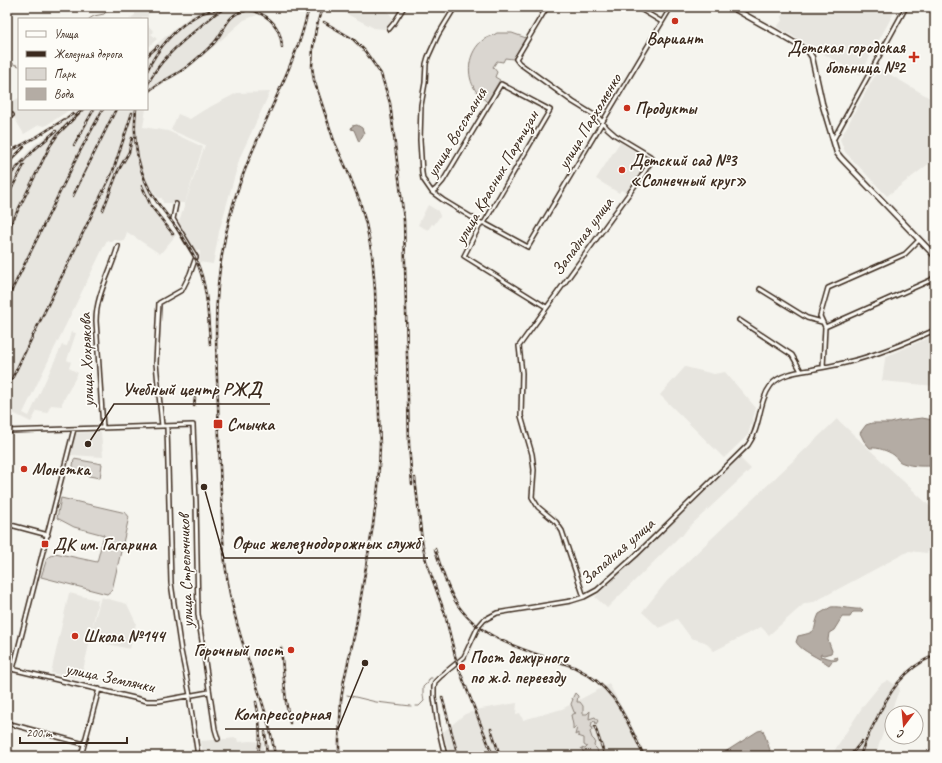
<svg xmlns="http://www.w3.org/2000/svg" width="942" height="763" font-family="Caveat,sans-serif">
<style>
.built{fill:#e7e5df}
.green{fill:#dad6d0;stroke:#8a8077}
.water{fill:#b4aca4;stroke:#84786e}
.lines{fill:none;stroke-linecap:round;stroke-linejoin:round}
.stream{stroke:#84786e;stroke-width:1}
.street-casing{stroke:#3b2a1e;stroke-width:6}
.secondary-casing{stroke:#3b2a1e;stroke-width:7}
.street{stroke:#fdfcf7;stroke-width:3}
.secondary{stroke:#fdfcf7;stroke-width:4}
.rail-casing{stroke:#3b2a1e;stroke-width:2.5}
.rail{stroke:#fdfcf7;stroke-width:1;stroke-dasharray:3;stroke-linecap:butt}
.poi-dot{fill:#c8321e;stroke:#fdfcf7;stroke-width:1.5}
.labels{text-anchor:middle;stroke-width:3.5;stroke-linejoin:round;paint-order:stroke}
.poi-label{font-size:17px;font-weight:bold;fill:#3b2a1e;stroke:#fdfcf7;text-anchor:start}
.street-label{font-size:17px;fill:#3b2a1e;stroke:#fdfcf7}
.leader{fill:none;stroke:#3b2a1e;stroke-width:1.5}
.callout-dot{fill:#3b2a1e;stroke:#fdfcf7;stroke-width:1.5}
.callout-label{font-size:18px;text-anchor:middle;font-weight:bold;fill:#3b2a1e;stroke:#fdfcf7;stroke-width:3.5;stroke-linejoin:round;paint-order:stroke}
</style>
<rect width="100%" height="100%" fill="#f5f4ee"/>
<filter id="ink" filterUnits="userSpaceOnUse"><feTurbulence type="fractalNoise" baseFrequency=".025" numOctaves="2"/><feDisplacementMap in="SourceGraphic" scale="8" xChannelSelector="R" yChannelSelector="G"/><feConvolveMatrix kernelMatrix="1 2 1 2 8 2 1 2 1" color-interpolation-filters="sRGB"/></filter>
<g filter="url(#ink)">
<path class="built" d="M 135,7 L 149,7 L 148,17 L 141,17 L 143,19 L 129,19 L 135,15 Z
M 205,7 L 256,7 L 260,9 L 257,15 L 244,20 L 189,68 L 151,91 L 147,103 L 147,52 L 195,12 Z
M 335,7 L 384,7 L 393,18 L 385,29 L 374,28 L 335,8 Z
M 787,7 L 897,7 L 860,75 L 777,27 L 783,19 L 781,17 Z
M 147,24 L 154,32 L 151,34 L 157,39 L 147,48 Z
M 879,68 L 935,101 L 935,159 L 887,196 L 845,152 L 840,139 Z
M 270,92 L 240,157 L 219,232 L 213,264 L 199,262 L 200,251 L 194,250 L 178,224 L 205,145 L 171,130 L 178,114 L 190,119 L 204,110 L 237,93 Z
M 19,98 L 19,109 L 71,109 L 45,126 L 39,125 L 24,134 L 7,106 L 7,104 Z
M 75,109 L 146,109 L 143,127 L 168,131 L 203,147 L 185,203 L 163,203 L 162,198 L 158,198 L 152,188 L 157,198 L 151,199 L 151,205 L 176,235 L 160,254 L 127,232 L 124,241 L 114,240 L 112,242 L 107,240 L 23,413 L 29,416 L 62,345 L 67,346 L 71,332 L 76,333 L 67,360 L 71,362 L 69,368 L 78,373 L 62,403 L 62,406 L 51,405 L 47,413 L 37,411 L 31,422 L 7,410 L 7,175 L 34,145 L 66,120 L 65,117 Z
M 620,142 L 648,160 L 627,193 L 621,190 L 619,193 L 596,179 Z
M 428,205 L 438,211 L 440,216 L 434,225 L 432,224 L 428,230 L 418,225 Z
M 935,335 L 935,386 L 882,381 L 885,359 L 887,356 Z
M 685,367 L 714,374 L 725,372 L 756,408 L 748,435 L 724,458 L 660,395 Z
M 837,419 L 935,511 L 935,543 L 927,553 L 909,551 L 814,602 L 805,603 L 769,635 L 761,627 L 714,651 L 705,642 L 691,638 L 677,619 L 659,628 L 642,612 L 667,581 Z
M 101,432 L 103,457 L 71,455 L 76,433 Z
M 740,458 L 751,469 L 688,528 L 682,536 L 680,536 L 607,608 L 595,597 Z
M 69,593 L 98,600 L 92,629 L 101,597 L 127,604 L 136,623 L 130,649 L 90,640 L 81,679 L 51,673 Z
M 888,680 L 900,688 L 888,719 L 875,756 L 831,756 L 863,706 L 881,684 Z
M 609,684 L 625,713 L 644,752 L 648,756 L 450,756 L 443,732 L 465,714 L 481,709 L 517,703 L 516,714 L 520,713 L 523,720 L 562,709 Z
M 237,738 L 238,742 L 250,741 L 263,742 L 264,755 L 266,756 L 203,756 L 201,741 Z"/>
<path class="green" d="M 497,33 L 512,33 L 526,38 L 513,59 L 505,58 L 503,62 L 497,61 L 493,67 L 497,72 L 495,77 L 500,80 L 487,102 C 483,98 478,95 476,91 C 465,75 468,52 483,40 C 487,37 493,36 497,33 Z
M 74,459 L 102,464 L 100,478 L 72,473 Z
M 61,498 L 126,513 L 129,517 L 112,590 L 107,594 L 41,577 L 47,558 L 55,553 L 97,562 L 104,535 L 74,527 L 57,518 Z
M 575,693 L 578,696 L 577,702 L 580,702 L 583,706 L 583,714 L 587,714 L 590,711 L 589,719 L 595,717 L 598,721 L 596,724 L 595,721 L 592,722 L 591,727 L 593,728 L 590,732 L 592,738 L 595,741 L 594,746 L 597,749 L 599,756 L 591,756 L 590,755 L 584,753 L 581,748 L 585,749 L 587,747 L 584,745 L 584,738 L 578,736 L 578,733 L 575,735 L 577,727 L 575,727 L 573,730 L 573,725 L 571,715 L 576,713 L 574,712 L 571,704 L 573,699 L 572,699 Z"/>
<path class="water" d="M 357,125 L 362,128 L 364,133 L 359,142 L 354,130 L 351,129 L 352,126 Z
M 922,418 L 933,420 L 935,419 L 935,466 C 925,466 913,467 903,463 C 897,461 898,459 894,455 C 888,451 878,447 870,448 L 864,441 L 860,433 L 866,425 L 872,423 L 891,423 L 898,421 Z
M 831,607 C 840,606 854,610 862,609 L 863,610 L 861,612 L 853,612 L 850,617 L 842,617 L 834,630 L 829,633 L 828,640 L 832,651 L 831,653 L 824,655 L 821,654 L 820,656 L 832,659 L 837,657 L 838,658 L 837,660 L 832,661 L 829,665 C 820,658 801,651 796,642 L 798,636 C 821,631 811,631 819,614 Z
M 763,730 L 770,750 L 769,754 L 765,756 L 722,756 L 722,754 L 758,731 Z"/>
<g class="lines">
<path class="stream" d="M 89,19 L 94,16 L 104,14 L 111,7
M 7,63 L 11,63 L 19,66
M 428,682 L 430,678 L 432,678
M 427,684 L 428,683
M 347,695 L 376,702 L 411,706
M 416,706 L 419,706 L 424,701 L 423,695 L 423,687 L 426,684"/>
<g class="street-casing">
<path id="street" d="M 455,7 L 438,35 L 428,57 L 426,64 L 425,83 L 421,105 L 420,140 L 422,173 L 423,179 L 432,192 L 443,200 L 481,223
M 547,7 L 516,59 L 519,63 L 573,102 L 599,118 L 607,128 L 615,135 L 650,156 L 652,160 L 641,177 L 519,346 L 522,373 L 521,416 L 532,454 L 534,470 L 532,497 L 538,507 L 556,522 L 562,531 L 584,597
M 637,7 L 662,22
M 389,29 L 394,23 L 404,7
M 7,117 L 12,115
M 833,140 L 906,7
M 432,192 L 436,189 L 443,181 L 501,84 L 550,110 L 484,223 L 481,223 L 464,256 L 546,307
M 484,223 L 528,247 L 671,7
M 760,289 L 807,318 L 822,322
M 739,320 L 792,355 L 801,371
M 825,327 L 931,280 L 935,276
M 823,367 L 825,327 L 820,316 L 828,288 L 905,254 L 919,240
M 162,426 L 156,363 L 159,303 L 182,290 L 190,274 L 196,257 L 173,219 L 176,204
M 167,426 L 171,583 L 181,651 L 190,695 L 190,702 L 198,756
M 103,428 L 96,321 C 96,294 111,272 118,246
M 7,431 L 193,425 L 196,502 L 198,614 L 215,729 L 218,739
M 7,524 L 48,535
M 7,668 L 147,701 L 159,701 L 209,692
M 13,669 L 74,429
M 7,723 L 84,744
M 81,756 L 99,689
M 445,756 L 438,726 L 434,697 L 434,687 L 435,682 L 441,676 L 464,657 L 478,627 L 484,620 L 497,613 L 571,601 L 584,597 L 597,590 L 636,555 L 748,445 C 761,427 758,402 771,385 C 780,374 797,372 810,370 C 824,367 838,365 852,361 C 880,354 908,342 935,330"/>
</g>
<g class="secondary-casing">
<path id="secondary" d="M 731,7 L 774,31 L 808,51 L 812,57 L 813,62 L 822,103 L 837,153 L 841,158 L 935,256"/>
</g>
<use href="#street" class="street"/>
<use href="#secondary" class="secondary"/>
<g class="rail-casing">
<path id="rail" d="M 295,7 L 302,11
M 322,7 L 316,29 L 313,47 L 312,67 L 314,80 L 334,141 L 348,172 L 360,202 L 366,224 L 372,254 L 375,290 L 380,446 L 378,487 L 373,525 L 355,632 L 344,680 L 341,700 L 339,740 L 339,756
M 324,22 L 353,39 L 365,51 L 381,74 L 390,103 L 404,220 L 409,444 L 412,484
M 147,56 L 158,46
M 147,71 C 157,49 176,27 198,15 C 205,11 213,10 221,9 C 250,5 280,14 282,47
M 147,86 C 160,56 191,35 215,14 L 222,10
M 147,93 C 156,83 169,79 181,71 C 192,64 202,54 212,45 C 224,34 226,13 245,11
M 136,109 C 132,141 138,175 157,202 C 171,221 186,238 196,260 C 208,286 208,315 210,344
M 74,145 L 94,109
M 7,153 L 38,136 L 73,114
M 7,164 L 24,147
M 7,178 L 35,149 L 56,131
M 142,186 L 151,206 L 173,234
M 73,196 L 116,109
M 7,197 L 24,165
M 103,210 L 118,171 L 129,152 L 132,138
M 7,232 L 50,146 L 58,134 L 83,109
M 7,300 L 79,153 L 103,109
M 7,389 L 113,171 L 132,113
M 194,406 L 195,398
M 415,478 L 422,541 L 426,561 L 445,614 L 457,664 L 493,756
M 435,549 C 440,564 444,579 451,593 C 473,641 529,650 574,667 C 616,687 625,717 644,756
M 281,648 L 286,702 L 290,723
M 442,697 L 458,756
M 256,702 L 259,717 L 260,740
M 595,727 L 605,756
M 491,729 L 500,756
M 265,732 L 267,756
M 258,756 L 260,737
M 275,756 C 270,720 256,685 245,650 C 233,614 225,578 223,539 C 221,494 219,449 218,403 C 215,337 213,281 230,216 C 245,156 277,103 298,45 C 303,33 306,20 309,7
M 850,756 L 862,741
M 860,756 C 864,744 869,733 875,722 C 889,692 903,669 935,655"/>
</g>
<use href="#rail" class="rail"/>
</g>
</g>
<g class="poi-dot">
<circle cx="675" cy="21" r="4"/>
<path d="M912 51h4v4h4v4h-4v4h-4v-4h-4v-4h4z"/>
<circle cx="627" cy="108" r="4"/>
<circle cx="622" cy="170" r="4"/>
<rect x="213" y="419" width="10" height="10" rx="2"/>
<circle cx="24" cy="469" r="4"/>
<rect x="41" y="540" width="8" height="8" rx="2"/>
<circle cx="75" cy="636" r="4"/>
<circle cx="291" cy="650" r="4"/>
<circle cx="462" cy="667" r="4"/>
</g>
<g class="labels">
<g class="poi-label">
<text x="675" y="44" text-anchor="middle">Вариант</text>
<text x="905" y="53" text-anchor="end">Детская городская<tspan x="905" dy="20">больница №2</tspan></text>
<text x="635" y="114">Продукты</text>
<text x="630" y="166">Детский сад №3<tspan x="630" dy="20">«Солнечный круг»</tspan></text>
<text x="227" y="430">Смычка</text>
<text x="32" y="475">Монетка</text>
<text x="53" y="550">ДК им. Гагарина</text>
<text x="83" y="642">Школа №144</text>
<text x="283" y="656" text-anchor="end">Горочный пост</text>
<text x="470" y="663">Пост дежурного<tspan x="470" dy="20">по ж.д. переезду</tspan></text>
</g>
<g class="street-label">
<text transform="translate(589 121) rotate(-59)" y="6">улица Пархоменко</text>
<text transform="translate(456 132) rotate(-59)" y="6">улица Восстания</text>
<text transform="translate(496 177) rotate(-60)" y="6">улица Красных Партизан</text>
<text transform="translate(582 236) rotate(-54)" y="6">Западная улица</text>
<text transform="translate(86 360) rotate(-92)" y="6">улица Хохрякова</text>
<text transform="translate(617 551) rotate(-41)" y="6">Западная улица</text>
<text transform="translate(185 571) rotate(-92)" y="6">улица Стрелочников</text>
<text transform="translate(110 677) rotate(12)" y="6">улица Землячки</text>
</g>
</g>
<path class="leader" d="M88 444L114 404H270M204 487L224 558H428M365 663L338 729H225"/>
<g class="callout-dot">
<circle cx="88" cy="444" r="4"/>
<circle cx="204" cy="487" r="4"/>
<circle cx="365" cy="663" r="4"/>
</g>
<g class="callout-label">
<text x="192" y="395">Учебный центр РЖД</text>
<text x="326" y="549">Офис железнодорожных служб</text>
<text x="282" y="720">Компрессорная</text>
</g>
<rect width="942" height="763" fill="none" stroke="#fdfcf7" stroke-width="24"/>
<rect x="12" y="12" width="918" height="739" fill="none" stroke="#3b2a1e" stroke-width="1.5" filter="url(#ink)"/>
<rect x="18" y="18" width="130" height="92" fill="#fdfcf7" stroke="#afa8a0"/>
<rect x="26" y="31" width="20" height="6" fill="#fdfcf7" stroke="#afa8a0"/>
<text x="54" y="38" font-size="12" fill="#3b2a1e">Улица</text>
<rect x="26" y="51" width="20" height="6" fill="#3b2a1e" stroke="#afa8a0"/>
<text x="54" y="58" font-size="12" fill="#3b2a1e">Железная дорога</text>
<rect x="26" y="68" width="20" height="12" fill="#dad6d0" stroke="#afa8a0"/>
<text x="54" y="78" font-size="12" fill="#3b2a1e">Парк</text>
<rect x="26" y="88" width="20" height="12" fill="#b4aca4" stroke="#afa8a0"/>
<text x="54" y="98" font-size="12" fill="#3b2a1e">Вода</text>
<g transform="translate(904 725) rotate(196)"><circle r="19" fill="#fdfcf7" stroke="#afa8a0"/>
<path d="M0-3L7 15L0 10L-7 15Z" fill="#c8321e"/>
<text y="-6" font-size="11" font-weight="bold" text-anchor="middle" fill="#3b2a1e">С</text>
</g>
<path d="M20 737v6h107v-6" fill="none" stroke="#3b2a1e" stroke-width="2"/>
<text x="26" y="737" font-size="12" fill="#3b2a1e" stroke="#fdfcf7" stroke-width="3" paint-order="stroke">200 m</text>
</svg>
